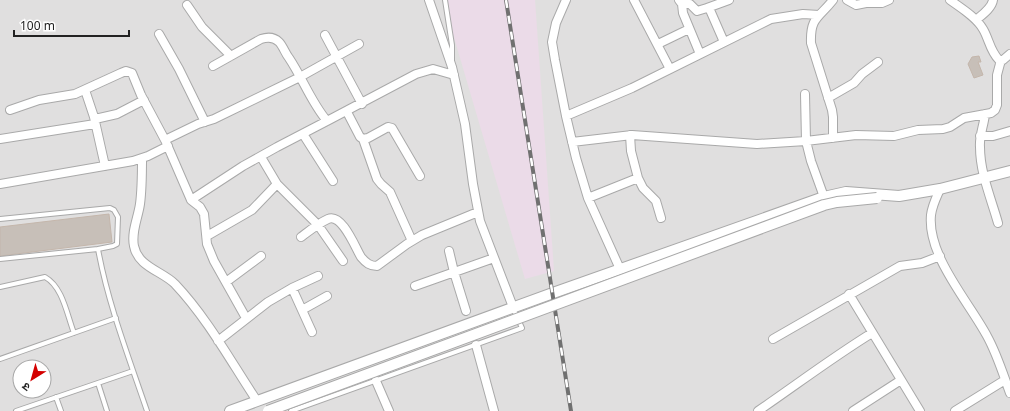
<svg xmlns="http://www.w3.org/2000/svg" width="1010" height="411" font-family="'Noto Sans','Noto Sans Devanagari',sans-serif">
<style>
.residential{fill:#e0dfdf;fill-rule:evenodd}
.industrial{fill:#ebdbe8}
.building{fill:#c7bfb8;stroke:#c4b6ab}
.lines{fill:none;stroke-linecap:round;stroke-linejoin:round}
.service-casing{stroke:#a9a9a9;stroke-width:6}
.minor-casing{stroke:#a9a9a9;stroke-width:10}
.tertiary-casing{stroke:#a9a9a9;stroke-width:12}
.service{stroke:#fff;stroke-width:4}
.minor{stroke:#fff;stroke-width:8}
.tertiary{stroke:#fff;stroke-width:10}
.rail-casing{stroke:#707070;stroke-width:4}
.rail{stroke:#fff;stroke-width:2.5;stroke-dasharray:8;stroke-linecap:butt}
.tertiary-bridge-casing{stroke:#a9a9a9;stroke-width:12;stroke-linecap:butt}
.tertiary-bridge{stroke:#fff;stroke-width:10}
</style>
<rect width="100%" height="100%" fill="#f2efe9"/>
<path class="residential" d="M 0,0 L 1010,0 L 1010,411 L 0,411 ZM 20,367 L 44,367 L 44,391 L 20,391 Z"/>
<path class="industrial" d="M 443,0 L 535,0 L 554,271 L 525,279 Z"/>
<path class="building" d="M 979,56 L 981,62 L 978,62 L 983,75 L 974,78 L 968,64 L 972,57 Z
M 109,214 L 112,242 L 0,256 L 0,227 Z"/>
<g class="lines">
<g class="service-casing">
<path id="service" d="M 445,0 L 452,45 L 452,60
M 0,219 L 110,208 L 114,210 L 118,217 L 117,244 L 113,246 L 98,249 C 108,304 129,358 147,411
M 0,259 L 98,249
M 0,287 L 45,277 C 63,287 67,315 74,333
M 0,359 L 116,318
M 98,383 L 107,411
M 56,397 L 61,411
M 16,411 L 133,371
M 291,411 L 522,328 L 513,308"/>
</g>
<g class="minor-casing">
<path id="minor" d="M 429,0 L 452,67 L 465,124 L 473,184 L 480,221 L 513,307
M 566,0 L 556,23 L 552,42 L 555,60 L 566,116 L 576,158 L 588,198 L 620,269
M 634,0 L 670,69
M 679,0 L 682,4 L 690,4 L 697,11 L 707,8 L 710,10 L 724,42
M 847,0 L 856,5 L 866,3 L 882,3 L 889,0
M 950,0 C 961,8 976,17 983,29 C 989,39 990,51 999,60 L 1003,60 L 1010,54
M 682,4 L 683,13 L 700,54
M 187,5 L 202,27 L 231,56
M 707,8 L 729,0
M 976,20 C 982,15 992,8 993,0
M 159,34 L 179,69 L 205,122
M 325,35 L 362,104
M 658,44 L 689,29
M 213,66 L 261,39 C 267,37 274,37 279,42 C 283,46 285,53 289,58 C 303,79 311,102 327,121 L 416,74 L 433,69 L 454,75
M 85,90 L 94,117 L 105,166
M 805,94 L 806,141 L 811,161 L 824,197
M 828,98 L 854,83 L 862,74 L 878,62
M 10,110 L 39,100 L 75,94 L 121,73 L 126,71 L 132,73 L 141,95 L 165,140 L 191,200 L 200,207 L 204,214 L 207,244 L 214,261 L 246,318
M 347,112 L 360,137 L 363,139 L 368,138 L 388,127 L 392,128 L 420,176
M 985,114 C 984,125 979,136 980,147 C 980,173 991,198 998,223
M 566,116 L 632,88 L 771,19 L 803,14 L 819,15
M 95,119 L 117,114 L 144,100
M 303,134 L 333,181
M 980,136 L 993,136 L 1010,131
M 833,138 L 833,117 L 832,110 L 811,43 C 810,17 819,18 833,0
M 0,139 L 95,124
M 363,139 L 377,179 L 381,184 L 390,192 L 412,241
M 165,140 L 198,124 L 214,119 L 300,77 L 359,44
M 572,142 L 632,135 L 757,144 L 806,141 L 856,135 L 894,136 L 918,130 L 943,129 L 950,127 L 964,118 L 991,113 L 995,110 L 997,105 L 997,75 L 1001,60
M 261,157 L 277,184
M 142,159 C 142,174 142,189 140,204 C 138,218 131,232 134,246 C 138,267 162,271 175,284 C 208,319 231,362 257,401
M 638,178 L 643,188 L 656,201 L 661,218
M 0,184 L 133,161 L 148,156 L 168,146
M 940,189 C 936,198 932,206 931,215 C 927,256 969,302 987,336 C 997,354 1003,374 1010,393
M 588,198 L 638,178 L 631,151 L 630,135
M 191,200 L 243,166 L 277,147 L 327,121
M 207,236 L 252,210 L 277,184 L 318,225 L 343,261
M 301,237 C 309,231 319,223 328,219 C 342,213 355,247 361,257 C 366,263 370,266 377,266 L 407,244 L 422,235 L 478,212
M 449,251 L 454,272 L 466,311
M 226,282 L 261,256
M 415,286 L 494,258
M 292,288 L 312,332
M 849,294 L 920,411
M 302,310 L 327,296
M 773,339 L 900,266 L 922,263 L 940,256
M 218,341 L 268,302 L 292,288 L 318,276
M 476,345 L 494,411
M 376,381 L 389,411
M 758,411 C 796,385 833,357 872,333
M 853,411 L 901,380
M 955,411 L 1005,380"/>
</g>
<g class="tertiary-casing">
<path id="tertiary" d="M 230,411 L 553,293 L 824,197 L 846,192 L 899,196 L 940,189 L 1010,171"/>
</g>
<use href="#service" class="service"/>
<use href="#minor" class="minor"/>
<use href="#tertiary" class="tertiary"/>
<g class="rail-casing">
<path id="rail" d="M 506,0 L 571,411"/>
</g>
<use href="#rail" class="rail"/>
<g class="tertiary-bridge-casing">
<path id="tertiary-bridge" d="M 268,411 L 824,205 L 837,202 L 877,198"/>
</g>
<use href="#tertiary-bridge" class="tertiary-bridge"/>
</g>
<g transform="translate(32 379) rotate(217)"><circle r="19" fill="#ffffff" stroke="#a7a7a7"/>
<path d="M0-3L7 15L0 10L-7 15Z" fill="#d40000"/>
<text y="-6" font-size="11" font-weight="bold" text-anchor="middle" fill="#222222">उ</text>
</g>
<path d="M14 30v6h115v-6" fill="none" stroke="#222222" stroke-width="2"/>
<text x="20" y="30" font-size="12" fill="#222222" stroke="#ffffff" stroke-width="3" paint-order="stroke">100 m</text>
</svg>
